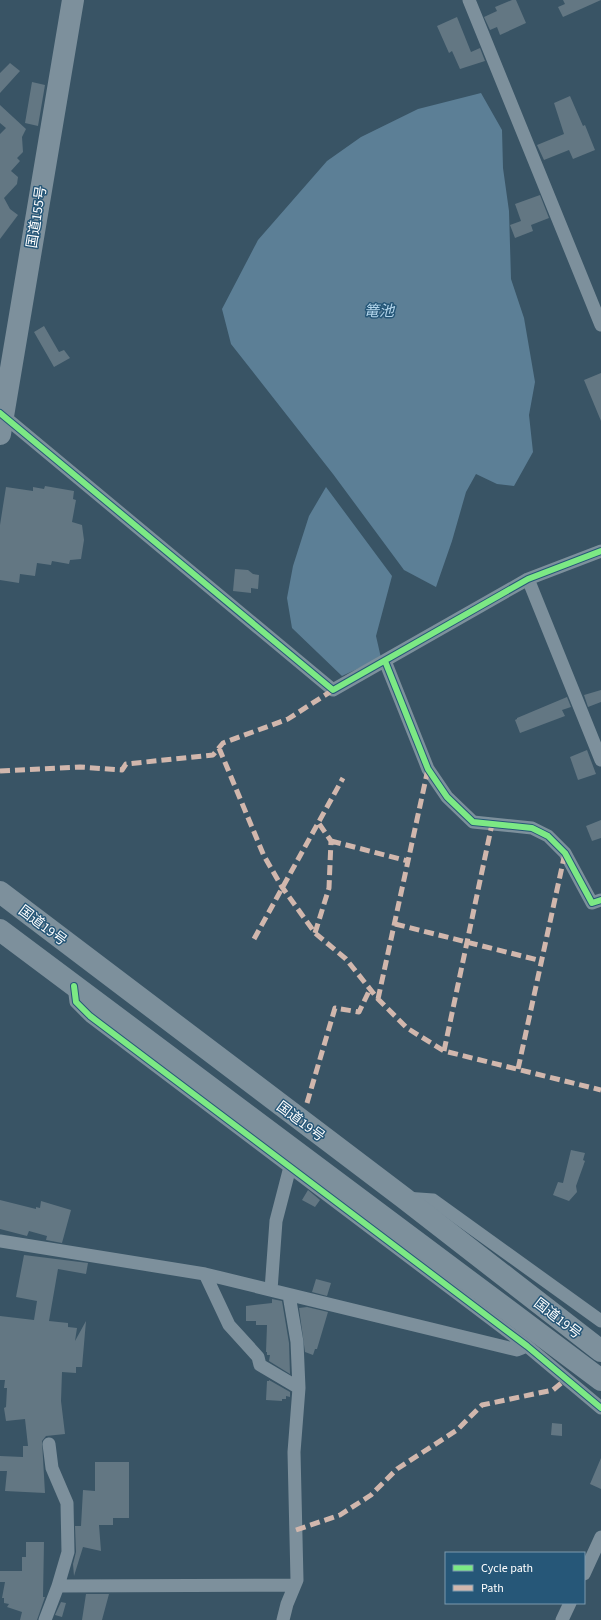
<svg xmlns="http://www.w3.org/2000/svg" width="601" height="1620" font-family="'Source Sans 3','Noto Sans JP',sans-serif">
<style>
.water{fill:#5c7f96}
.building{fill:#637783}
.lines{fill:none;stroke-linecap:round;stroke-linejoin:round}
.minor{stroke:#7d909c;stroke-width:13}
.trunk{stroke:#7d909c;stroke-width:22}
.quiet{stroke:#d1b7ad;stroke-width:5;stroke-dasharray:10 5;stroke-linecap:butt}
.cycleway-casing{stroke:#265778;stroke-width:8}
.cycleway{stroke:#7ce984;stroke-width:6}
.labels{text-anchor:middle;stroke-width:3;stroke-linejoin:round;paint-order:stroke}
.street-label{font-size:14px;fill:#fff;stroke:#265778}
.water-label{font-size:15px;font-style:italic;fill:#b3d5eb;stroke:#265778}
</style>
<rect width="100%" height="100%" fill="#395465"/>
<path class="water" d="M 481,93 L 502,130 L 503,168 L 509,211 L 511,279 L 524,318 L 535,382 L 529,415 L 533,452 L 514,486 L 497,484 L 476,474 L 466,492 L 452,541 L 436,587 L 404,570 L 333,474 L 231,344 L 222,309 L 258,240 L 327,161 L 361,137 L 418,109 Z
M 326,487 L 392,576 L 376,636 L 381,658 L 342,676 L 292,628 L 287,598 L 293,566 L 309,516 Z"/>
<path class="building" d="M 512,0 L 516,0 L 526,23 L 500,35 L 497,27 L 490,30 L 484,17 L 497,11 L 495,7 Z
M 563,0 L 601,0 L 563,17 L 558,7 L 565,4 Z
M 457,17 L 471,52 L 480,48 L 485,61 L 460,69 L 452,51 L 449,53 L 437,26 Z
M 10,63 L 20,71 L 0,93 L 0,73 Z
M 32,82 L 45,85 L 38,126 L 25,123 Z
M 570,96 L 583,126 L 585,125 L 595,150 L 573,159 L 569,150 L 544,160 L 537,145 L 564,134 L 554,103 Z
M 0,105 L 26,129 L 22,137 L 23,152 L 17,158 L 20,161 L 11,171 L 18,177 L 17,184 L 4,198 L 10,209 L 18,215 L 0,239 L 0,134 L 6,128 L 0,123 Z
M 540,195 L 549,218 L 531,225 L 533,231 L 515,238 L 510,225 L 521,221 L 515,204 Z
M 44,326 L 59,352 L 64,350 L 70,358 L 54,367 L 34,332 Z
M 601,373 L 601,421 L 584,380 Z
M 45,486 L 74,491 L 73,499 L 76,500 L 72,522 L 82,525 L 84,540 L 81,559 L 70,560 L 69,564 L 52,561 L 51,565 L 37,563 L 35,576 L 20,574 L 19,583 L 0,580 L 0,525 L 6,487 L 33,491 L 33,487 L 44,489 Z
M 235,569 L 248,570 L 253,574 L 259,575 L 258,589 L 251,588 L 251,593 L 233,591 Z
M 601,690 L 601,702 L 588,707 L 584,695 Z
M 567,697 L 571,707 L 562,710 L 565,716 L 520,733 L 515,720 L 517,719 L 517,718 Z
M 587,750 L 596,774 L 578,780 L 570,757 Z
M 601,820 L 601,838 L 592,841 L 586,826 Z
M 571,1150 L 585,1153 L 583,1160 L 585,1161 L 576,1186 L 577,1192 L 569,1201 L 553,1195 L 558,1182 L 563,1183 Z
M 308,1190 L 320,1200 L 315,1207 L 302,1200 Z
M 0,1200 L 36,1209 L 36,1207 L 40,1208 L 41,1201 L 71,1210 L 62,1243 L 46,1240 L 47,1236 L 29,1231 L 27,1236 L 0,1229 Z
M 24,1255 L 88,1263 L 86,1274 L 58,1269 L 49,1321 L 68,1323 L 68,1327 L 77,1328 L 75,1341 L 86,1321 L 82,1367 L 76,1367 L 76,1373 L 62,1372 L 61,1401 L 65,1434 L 46,1436 L 42,1441 L 45,1493 L 5,1491 L 7,1471 L 0,1471 L 0,1456 L 23,1457 L 23,1446 L 28,1446 L 25,1419 L 6,1421 L 4,1408 L 6,1407 L 7,1388 L 4,1388 L 5,1380 L 0,1380 L 0,1316 L 34,1320 L 37,1301 L 16,1297 Z
M 316,1279 L 331,1283 L 327,1296 L 312,1292 Z
M 272,1299 L 282,1301 L 289,1343 L 290,1374 L 269,1361 L 270,1355 L 267,1355 L 267,1352 L 266,1352 L 267,1325 L 256,1325 L 256,1321 L 246,1321 L 246,1306 L 272,1303 Z
M 307,1307 L 328,1312 L 317,1349 L 315,1349 L 313,1355 L 305,1352 L 299,1308 Z
M 269,1380 L 290,1392 L 290,1397 L 286,1396 L 286,1399 L 282,1399 L 282,1401 L 266,1400 L 267,1381 L 269,1381 Z
M 552,1423 L 562,1424 L 562,1436 L 551,1435 Z
M 601,1458 L 601,1489 L 590,1484 Z
M 95,1462 L 129,1462 L 129,1518 L 113,1518 L 113,1525 L 99,1525 L 101,1551 L 83,1547 L 74,1576 L 73,1564 L 76,1552 L 75,1526 L 81,1526 L 83,1490 L 95,1491 Z
M 26,1542 L 44,1542 L 43,1597 L 45,1597 L 37,1620 L 20,1620 L 22,1612 L 7,1607 L 9,1604 L 4,1603 L 4,1598 L 2,1598 L 5,1582 L 0,1582 L 0,1571 L 22,1571 L 22,1557 L 26,1557 Z
M 86,1594 L 109,1594 L 102,1620 L 82,1620 Z
M 61,1602 L 66,1603 L 62,1617 L 55,1615 Z"/>
<g class="lines">
<path class="minor" d="M 469,0 L 601,325
M 0,413 L 333,690 L 528,579 L 601,551
M 528,579 L 601,760
M 385,661 L 428,769 L 447,797 L 473,822 L 532,828 L 548,836 L 565,853 L 592,903 L 601,900
M 74,986 L 76,1002 L 90,1016 L 527,1346 L 601,1408
M 405,1198 L 433,1200 L 601,1321
M 0,1241 L 205,1274 L 517,1350 L 527,1346
M 205,1274 L 229,1325 L 258,1357 L 260,1365 L 299,1388
M 271,1290 L 276,1221 L 290,1167
M 584,1574 L 601,1537
M 58,1586 L 293,1585
M 45,1620 L 58,1586 L 68,1552 L 67,1503 L 52,1468 L 49,1444
M 283,1620 L 287,1604 L 297,1580 L 294,1452 L 299,1388 L 297,1342 L 289,1295
M 562,1620 L 570,1603"/>
<path class="trunk" d="M 0,434 L 73,0
M 0,892 L 404,1198 L 601,1351
M 0,930 L 601,1380"/>
<path class="quiet" d="M 219,748 L 264,856 L 282,887 L 315,933 L 346,959 L 378,999 L 407,1028 L 444,1051 L 601,1090
M 0,771 L 80,767 L 122,770 L 126,764 L 213,755 L 223,743 L 288,719 L 333,690
M 331,841 L 408,861
M 395,924 L 542,961
M 315,933 L 329,888 L 331,841 L 318,822
M 254,939 L 343,778
M 378,999 L 428,769
M 444,1051 L 492,824
M 518,1069 L 565,853
M 307,1103 L 335,1008 L 359,1012 L 370,989
M 296,1530 L 340,1515 L 371,1495 L 397,1469 L 457,1430 L 482,1405 L 553,1390 L 566,1379"/>
<g class="cycleway-casing">
<path id="cycleway" d="M 0,413 L 333,690 L 528,579 L 601,551
M 385,661 L 428,769 L 447,797 L 473,822 L 532,828 L 548,836 L 565,853 L 592,903 L 601,900
M 74,986 L 76,1002 L 90,1016 L 527,1346 L 601,1408"/>
</g>
<use href="#cycleway" class="cycleway"/>
</g>
<g class="labels">
<g class="street-label">
<text transform="translate(36 217) rotate(-81)" y="5">国道155号</text>
<text transform="translate(43 925) rotate(37)" y="5">国道19号</text>
<text transform="translate(301 1121) rotate(37)" y="5">国道19号</text>
<text transform="translate(558 1318) rotate(38)" y="5">国道19号</text>
</g>
<g class="water-label">
<text x="379" y="316">篭池</text>
</g>
</g>
<rect x="445" y="1552" width="140" height="52" fill="#265778" stroke="#7d9aae"/>
<rect x="453" y="1565" width="20" height="6" fill="#7ce984" stroke="#7d9aae"/>
<text x="481" y="1572" font-size="12" fill="#ffffff">Cycle path</text>
<rect x="453" y="1585" width="20" height="6" fill="#d1b7ad" stroke="#7d9aae"/>
<text x="481" y="1592" font-size="12" fill="#ffffff">Path</text>
</svg>
